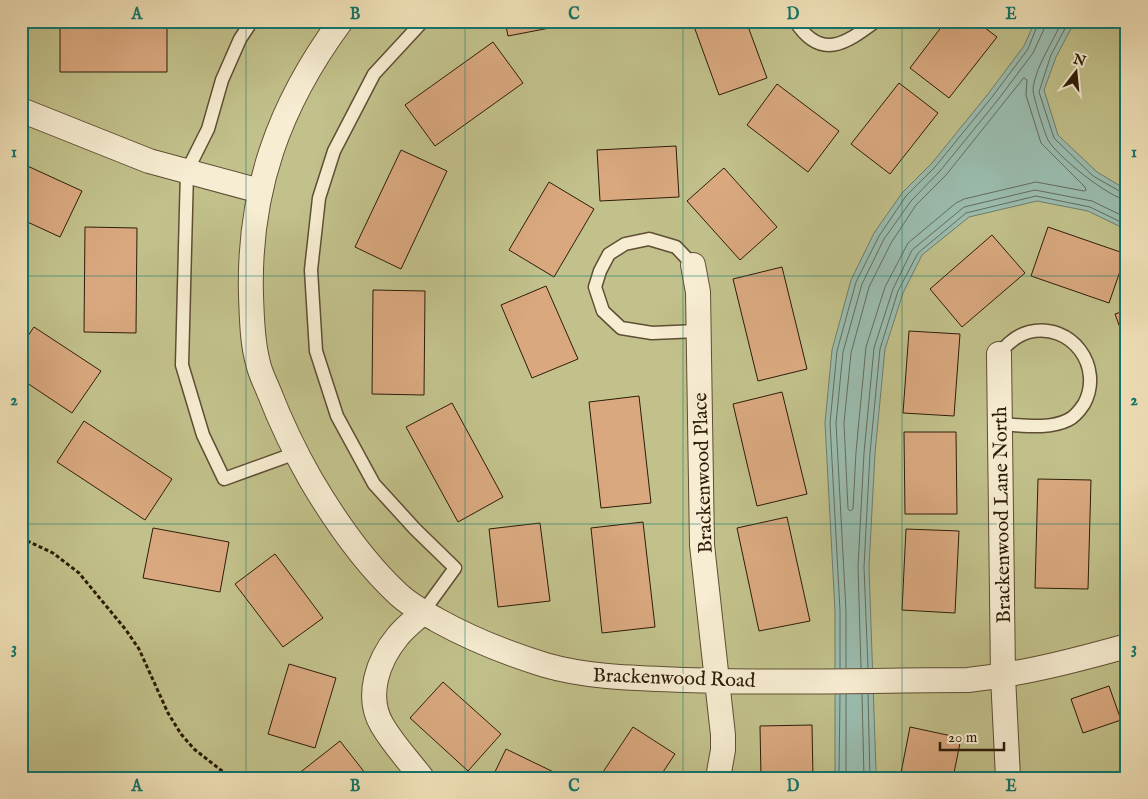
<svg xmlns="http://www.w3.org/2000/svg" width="1148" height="799" font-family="'IM FELL English',serif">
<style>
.green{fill:#c2c18b;stroke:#786e4a}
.water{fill:#9bbeb1;stroke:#6f7d6d}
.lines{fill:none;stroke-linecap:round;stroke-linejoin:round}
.shore{stroke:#646d5c;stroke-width:1}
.building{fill:#d9a87f;stroke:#2e1c08}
.lane-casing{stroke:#5f4e34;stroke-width:15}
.street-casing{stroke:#5f4e34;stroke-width:26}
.path{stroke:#2e1c08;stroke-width:3;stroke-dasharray:4 2.5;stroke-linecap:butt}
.lane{stroke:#f7edd2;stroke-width:12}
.street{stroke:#f7edd2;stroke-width:24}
.grid{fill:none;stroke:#0f766e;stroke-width:1;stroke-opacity:0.55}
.labels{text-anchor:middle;stroke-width:5;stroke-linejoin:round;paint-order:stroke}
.street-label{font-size:20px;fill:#2e1c08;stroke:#f7edd2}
.neatline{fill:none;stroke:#0f766e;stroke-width:2}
.grid-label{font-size:16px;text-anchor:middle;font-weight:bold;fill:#0f766e}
</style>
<rect width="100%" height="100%" fill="#f2e3ba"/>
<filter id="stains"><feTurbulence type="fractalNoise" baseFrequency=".004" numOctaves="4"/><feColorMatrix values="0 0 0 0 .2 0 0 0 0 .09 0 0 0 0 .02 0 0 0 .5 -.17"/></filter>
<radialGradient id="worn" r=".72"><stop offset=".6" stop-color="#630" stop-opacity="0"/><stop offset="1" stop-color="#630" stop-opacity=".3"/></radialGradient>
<path class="green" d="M 21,21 L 1127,21 L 1127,778 L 21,778 Z"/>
<path class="water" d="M 1035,21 L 1075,21 L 1056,57 L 1044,90 L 1058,135 L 1097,172 L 1127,190 L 1127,230 L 1088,211 L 1037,201 L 969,217 L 922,255 L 903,293 L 885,349 L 875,453 L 869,567 L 876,770 L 875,778 L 835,778 L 835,611 L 825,423 L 832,350 L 851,280 L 874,233 L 902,193 L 932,163 L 988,94 L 1024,46 Z"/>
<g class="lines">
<path class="shore" d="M 1062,21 C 1053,42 1036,66 1033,88 C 1032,94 1045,134 1048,140 C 1056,155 1110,199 1127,200
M 1069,21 L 1051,55 L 1039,92 L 1054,138 L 1093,176 L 1123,193 L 1127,194
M 1024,78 L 1027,80 L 1026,95 L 1041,143 L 1085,187 L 1086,190 L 1084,191 L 1036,182 L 964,199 L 956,203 L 908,243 L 885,287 L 866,347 L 856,452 L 853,509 L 850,511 L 848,509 L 844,423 L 851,353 L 869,287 L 891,243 L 916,205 L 946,175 Z
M 840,668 L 840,611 L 830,423 L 837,351 L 856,282 L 879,236 L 906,196 L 935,167 L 992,97 L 1028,49 L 1039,21
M 846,668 L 846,611 L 836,423 L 843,352 L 862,284 L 884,239 L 911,201 L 940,171 L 997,101 L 1033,53 L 1045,27 L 1046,21
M 861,668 L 858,566 L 864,453 L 874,348 L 893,289 L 912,250 L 964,207 L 1035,190 L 1092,201 L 1127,218
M 868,668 L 864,567 L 870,453 L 880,349 L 898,291 L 918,253 L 966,213 L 1036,196 L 1090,207 L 1127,225
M 862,694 L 864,778
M 868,694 L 870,778
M 839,778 L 840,694
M 846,778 L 846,694"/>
</g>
<path class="building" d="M 60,21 L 167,21 L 167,72 L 60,72 Z
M 505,21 L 559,21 L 560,26 L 508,36 Z
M 692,21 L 746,21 L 767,78 L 719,95 Z
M 946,21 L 976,21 L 997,37 L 949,98 L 910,68 Z
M 493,42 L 523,83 L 435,146 L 405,105 Z
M 899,83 L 938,113 L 890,174 L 851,144 Z
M 777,84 L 839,131 L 808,172 L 747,125 Z
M 676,146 L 679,197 L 600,201 L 597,150 Z
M 401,150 L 447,171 L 401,269 L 355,247 Z
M 21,163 L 82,191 L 60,237 L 21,219 Z
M 724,168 L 777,227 L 740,260 L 687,201 Z
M 549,182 L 594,209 L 554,277 L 509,250 Z
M 85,227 L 137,228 L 136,333 L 84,332 Z
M 1048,227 L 1126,254 L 1109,303 L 1031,276 Z
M 992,235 L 1025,273 L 962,327 L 930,289 Z
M 782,267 L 807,369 L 758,381 L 733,279 Z
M 546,286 L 578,359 L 532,378 L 501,305 Z
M 373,290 L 425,291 L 424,395 L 372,394 Z
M 1127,310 L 1127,347 L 1115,314 Z
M 34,327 L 101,371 L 72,413 L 21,379 L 21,346 Z
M 909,331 L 960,334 L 954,416 L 903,413 Z
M 782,392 L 807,494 L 757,506 L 733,404 Z
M 639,396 L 651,503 L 601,508 L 589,402 Z
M 452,403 L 503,497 L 458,522 L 406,427 Z
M 84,421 L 172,479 L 145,520 L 57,462 Z
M 904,432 L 956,432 L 957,514 L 905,514 Z
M 1038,479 L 1091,480 L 1088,589 L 1035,588 Z
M 787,517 L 810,621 L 759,631 L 737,528 Z
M 643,522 L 655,627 L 602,633 L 591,528 Z
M 540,523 L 550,601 L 498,607 L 489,529 Z
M 153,528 L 229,542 L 220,592 L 143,578 Z
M 906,529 L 959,531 L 955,613 L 902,610 Z
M 275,554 L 323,618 L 283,647 L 235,584 Z
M 289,664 L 336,678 L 315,748 L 268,734 Z
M 443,682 L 501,734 L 468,771 L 410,718 Z
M 1109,686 L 1121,720 L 1083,733 L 1071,699 Z
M 812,725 L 813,778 L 761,778 L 760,726 Z
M 633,727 L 675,754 L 659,778 L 599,778 Z
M 910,727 L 961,738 L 953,778 L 900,778 Z
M 340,741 L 369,778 L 300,778 L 298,774 Z
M 506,749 L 566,778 L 492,778 Z"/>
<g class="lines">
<g class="lane-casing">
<path id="lane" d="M 252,21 L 240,39 L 222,80 L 208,129 L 187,171 L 182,365 L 203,435 L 224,479 L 296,453
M 423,21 L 374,74 L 334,151 L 319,198 L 311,270 L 316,351 L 337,416 L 374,484 L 415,529 L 455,568 L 423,612
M 795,21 C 821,61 845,44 876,21
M 693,265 L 676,247 L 649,239 L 625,244 L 609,254 L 600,271 L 595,287 L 603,311 L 621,328 L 652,333 L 698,331
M 999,354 C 1007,344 1017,335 1029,332 C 1072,322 1104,367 1084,404 C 1080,410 1075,417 1068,420 C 1048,430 1022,425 1000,424"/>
</g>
<g class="street-casing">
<path id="street" d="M 341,21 C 279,105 248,191 251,296 C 252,318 252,342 258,363 C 260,373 265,382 269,392 C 281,423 295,452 311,480 C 334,519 364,562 397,593 C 408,604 423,612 437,620 C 473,640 506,653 545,665 C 590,678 638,678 685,680 C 779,684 874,680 968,680 C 1023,674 1073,661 1127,646
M 21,110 L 149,161 L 260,191
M 693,265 L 698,292 L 702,545 L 723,735 L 723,750 L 718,778
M 999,354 L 1003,676 L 1008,778
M 422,778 C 409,761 393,744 382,725 C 365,696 378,660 398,636 C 405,627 415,620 423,612"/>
</g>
<path class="path" d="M 21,538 L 53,553 L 79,573 L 126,630 L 139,649 L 168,713 L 181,734 L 194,749 L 231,778"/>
<use href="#lane" class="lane"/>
<use href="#street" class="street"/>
</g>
<path class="grid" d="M 246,21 L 246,778M 465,21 L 465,778M 683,21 L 683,778M 902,21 L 902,778M 21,276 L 1127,276M 21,524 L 1127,524"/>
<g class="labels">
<g class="street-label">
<text transform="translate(702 473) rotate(-92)" y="7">Brackenwood Place</text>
<text transform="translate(1001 515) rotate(-91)" y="7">Brackenwood Lane North</text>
<text transform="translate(674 677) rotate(2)" y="7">Brackenwood Road</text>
</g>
</g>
<rect width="1148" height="799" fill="none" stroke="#f2e3ba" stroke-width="55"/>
<g transform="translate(1076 72) rotate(16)" stroke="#f7edd2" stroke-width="4" paint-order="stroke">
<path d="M0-4L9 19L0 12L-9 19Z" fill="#2e1c08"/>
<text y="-8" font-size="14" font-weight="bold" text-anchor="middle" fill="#2e1c08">N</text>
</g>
<path d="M940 742v8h64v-8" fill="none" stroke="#2e1c08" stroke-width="2.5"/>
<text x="948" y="742" font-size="15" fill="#2e1c08" stroke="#f7edd2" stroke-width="4" paint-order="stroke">20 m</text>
<rect x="28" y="28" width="1092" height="744" class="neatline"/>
<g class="grid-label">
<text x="137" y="19">A</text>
<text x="355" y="19">B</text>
<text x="574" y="19">C</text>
<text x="793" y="19">D</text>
<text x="1011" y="19">E</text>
<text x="14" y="157">1</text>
<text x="1134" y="157">1</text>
<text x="14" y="405">2</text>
<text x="1134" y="405">2</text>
<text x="14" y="653">3</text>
<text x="1134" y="653">3</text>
<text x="137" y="791">A</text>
<text x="355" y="791">B</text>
<text x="574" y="791">C</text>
<text x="793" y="791">D</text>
<text x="1011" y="791">E</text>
</g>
<rect width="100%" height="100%" filter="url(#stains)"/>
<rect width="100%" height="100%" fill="url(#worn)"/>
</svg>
